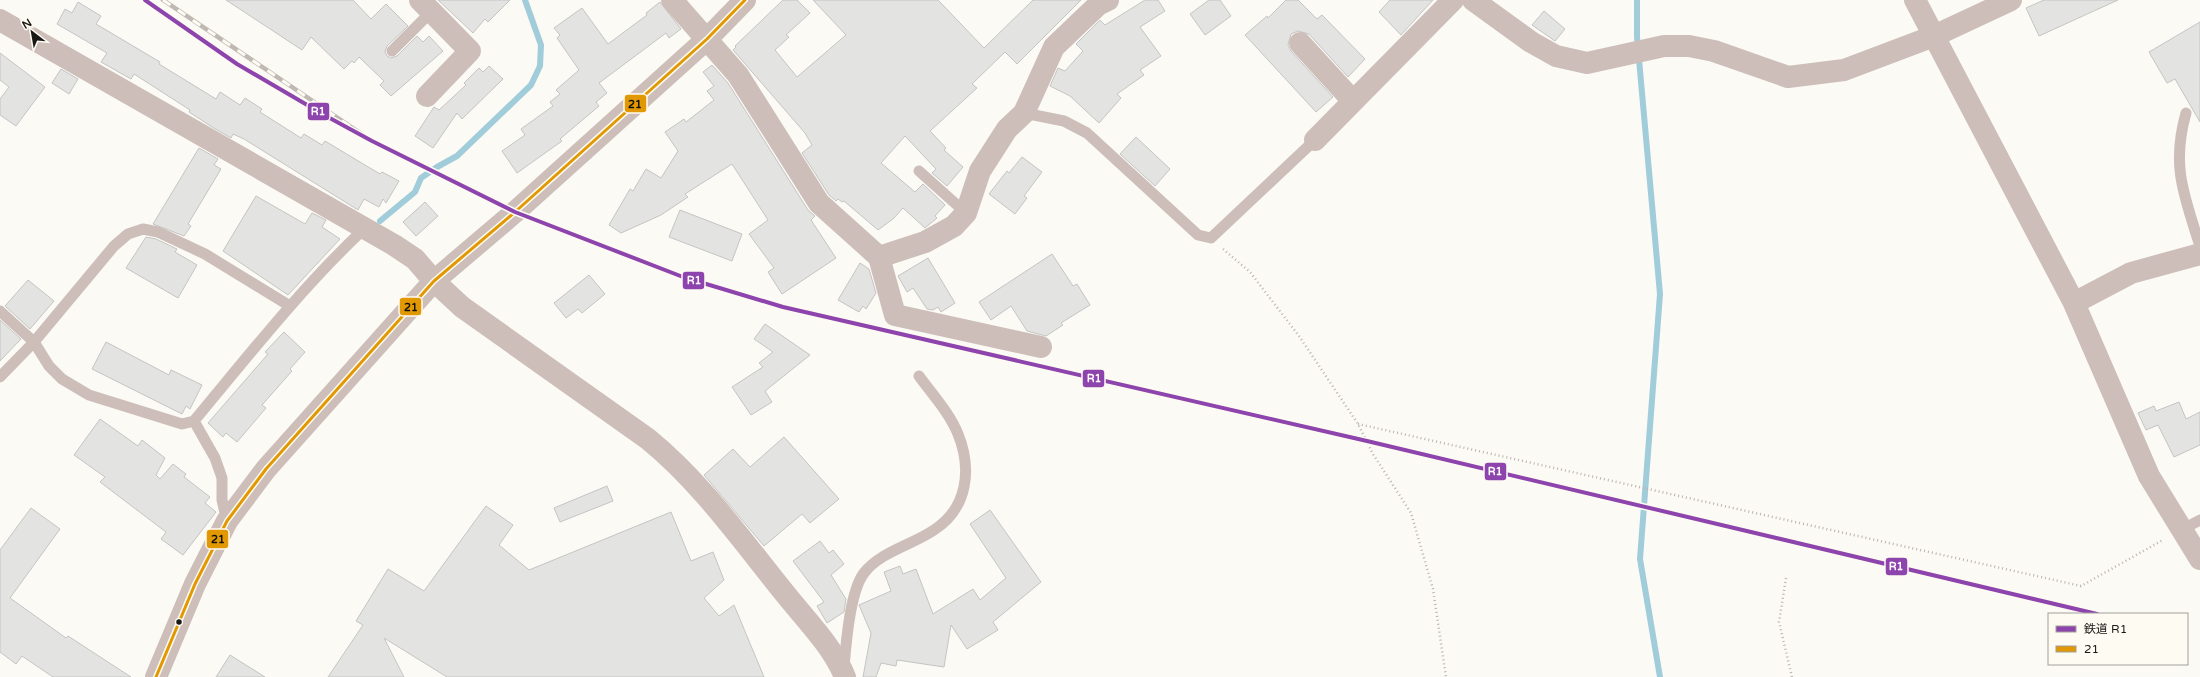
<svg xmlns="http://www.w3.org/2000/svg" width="2200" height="677" font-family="'Varela Round','Noto Sans JP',sans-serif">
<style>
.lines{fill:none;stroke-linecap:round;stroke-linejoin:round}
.stream{stroke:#a1ccda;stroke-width:6}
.building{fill:#e3e3e2;stroke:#c5c4c4}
.path{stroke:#bcb3af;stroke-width:2.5;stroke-dasharray:1 3;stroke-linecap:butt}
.lane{stroke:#cdbeb9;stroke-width:11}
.street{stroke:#cdbeb9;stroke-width:22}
.rail-casing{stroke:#bfb8b3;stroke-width:4.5}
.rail{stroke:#fefbf2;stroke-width:3;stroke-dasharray:9;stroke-linecap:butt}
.bus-1-casing{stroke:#fefbf2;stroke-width:6}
.bus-1{stroke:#e19802;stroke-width:3}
.rail-1-casing{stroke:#fefbf2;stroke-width:7}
.rail-1{stroke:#8e44ad;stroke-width:4}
.bus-dot{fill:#191815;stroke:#fefbf2;stroke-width:1.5}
.line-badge{stroke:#fefbf2;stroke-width:1.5}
.badge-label{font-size:11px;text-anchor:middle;font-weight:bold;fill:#fff}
.pale-badge-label{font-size:11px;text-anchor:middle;font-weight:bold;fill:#111}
</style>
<rect width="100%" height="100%" fill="#fbfaf5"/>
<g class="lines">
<path class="stream" d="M 1637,0 L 1637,37 L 1660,294 L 1640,559 L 1660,677
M 380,221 L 415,192 L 421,178 L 437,167 L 457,156 L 531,85 L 540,66 L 541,45 L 525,0"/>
</g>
<path class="building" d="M 226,0 L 353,0 L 371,19 L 386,4 L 408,26 L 387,46 L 385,52 L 387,56 L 391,58 L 397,56 L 417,36 L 423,42 L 429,36 L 443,51 L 391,96 L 380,85 L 384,81 L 359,57 L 354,63 L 352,61 L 344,69 L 311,37 L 302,50 Z
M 438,0 L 510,0 L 488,22 L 485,19 L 473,33 Z
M 783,0 L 797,0 L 810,13 L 786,35 L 789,37 L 775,50 L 797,77 L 846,35 L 813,0 L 938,0 L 984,48 L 1033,0 L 1081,0 L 1017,64 L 1005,52 L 972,84 L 977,88 L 930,131 L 946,148 L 944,150 L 963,167 L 947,186 L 932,173 L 936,169 L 905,136 L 881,163 L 915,192 L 923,184 L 945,205 L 935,216 L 937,218 L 925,228 L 903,208 L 893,219 L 878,230 L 844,201 L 842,202 L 838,199 L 836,201 L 829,195 L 802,153 L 812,145 L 805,133 L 733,50 L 736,47 L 735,46 Z
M 1145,0 L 1158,0 L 1165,11 L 1140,27 L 1161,56 L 1140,70 L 1144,75 L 1117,94 L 1121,98 L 1099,123 L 1070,96 L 1050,86 L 1058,68 L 1065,71 L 1083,51 L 1076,44 L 1100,20 L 1105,25 Z
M 1209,0 L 1220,0 L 1231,16 L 1205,35 L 1190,14 Z
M 1286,0 L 1298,0 L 1317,19 L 1322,15 L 1365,59 L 1348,77 L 1309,34 L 1298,31 L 1291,34 L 1288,45 L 1291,51 L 1333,97 L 1316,112 L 1245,35 L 1267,16 L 1268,18 Z
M 1390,0 L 1433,0 L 1401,35 L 1379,12 Z
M 2044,0 L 2118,0 L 2039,36 L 2026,8 Z
M 78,2 L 101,16 L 96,24 L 160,62 L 159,64 L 216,99 L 220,92 L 240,105 L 245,98 L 262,109 L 260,112 L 301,138 L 304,134 L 322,145 L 325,141 L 380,174 L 382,172 L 399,181 L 386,203 L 383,199 L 379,207 L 364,199 L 358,210 L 244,139 L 233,134 L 231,138 L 212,127 L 189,112 L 190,110 L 134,74 L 131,79 L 101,62 L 107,53 L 57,24 L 65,9 L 72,13 Z
M 660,2 L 681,29 L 669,38 L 666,33 L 599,83 L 607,93 L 596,102 L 599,106 L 560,139 L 562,141 L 517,173 L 502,151 L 525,135 L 521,129 L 553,106 L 550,102 L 560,94 L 556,90 L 579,70 L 557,38 L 560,35 L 554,28 L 582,8 L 608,44 L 647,15 L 646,13 Z
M 1544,11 L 1565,29 L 1555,41 L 1532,25 Z
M 2200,22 L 2200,122 L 2175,79 L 2167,83 L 2149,52 Z
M 0,53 L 45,87 L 16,126 L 0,115 L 0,99 L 9,87 L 0,80 Z
M 712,65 L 728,83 L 808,210 L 815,216 L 811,220 L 836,258 L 782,294 L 768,272 L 774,268 L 749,234 L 768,220 L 732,164 L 685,194 L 688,197 L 661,215 L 621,233 L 609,225 L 630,189 L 633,191 L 646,169 L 661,178 L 678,151 L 665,132 L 684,119 L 686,122 L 714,100 L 707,91 L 714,86 L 703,72 Z
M 489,66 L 503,79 L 462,119 L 457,113 L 433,148 L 415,136 L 434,107 L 439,110 L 466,85 L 464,83 L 479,68 L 483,72 Z
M 61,69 L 78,79 L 69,94 L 52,83 Z
M 1136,137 L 1170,169 L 1155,186 L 1120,154 Z
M 199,148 L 218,159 L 214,165 L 221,169 L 188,224 L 191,226 L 184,236 L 153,224 Z
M 1022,157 L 1042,172 L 1024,196 L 1027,198 L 1015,214 L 989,194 L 1007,171 L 1009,173 Z
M 256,196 L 305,224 L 312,213 L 326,220 L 322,227 L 340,239 L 288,295 L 223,251 Z
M 425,202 L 438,216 L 416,236 L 403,222 Z
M 680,210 L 742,234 L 732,261 L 669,237 Z
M 146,237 L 156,239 L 177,249 L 175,252 L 197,265 L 178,298 L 126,268 Z
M 1052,254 L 1073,286 L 1077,284 L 1090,305 L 1061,323 L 1063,325 L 1046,336 L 1027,331 L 1011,306 L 991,320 L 979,302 Z
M 928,258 L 955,303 L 941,312 L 938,307 L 933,310 L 927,309 L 913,288 L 907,292 L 898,276 Z
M 860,263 L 869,269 L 876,293 L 866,309 L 863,306 L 859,312 L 838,300 Z
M 589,275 L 605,294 L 582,313 L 578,309 L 566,318 L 554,303 Z
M 28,280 L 54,301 L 30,329 L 5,306 Z
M 0,320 L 21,339 L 0,361 Z
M 765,324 L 810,355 L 765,391 L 772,402 L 751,415 L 732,387 L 763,367 L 759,363 L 773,352 L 754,339 Z
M 284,332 L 305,352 L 290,369 L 292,371 L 262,405 L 266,408 L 237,442 L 226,433 L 223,437 L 208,423 L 268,354 L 265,352 Z
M 106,342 L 169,375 L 171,370 L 202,385 L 190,409 L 186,406 L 182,414 L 92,369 Z
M 2179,402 L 2186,419 L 2200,412 L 2200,445 L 2174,457 L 2158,425 L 2146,430 L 2138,413 L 2154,406 L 2156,411 Z
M 100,419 L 138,446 L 142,440 L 165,458 L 156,475 L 160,479 L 173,464 L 186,474 L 184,477 L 210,497 L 205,503 L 216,512 L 183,555 L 161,539 L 166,532 L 100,482 L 105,477 L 74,455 Z
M 784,437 L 839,499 L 810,523 L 802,514 L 764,546 L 704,475 L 733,449 L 750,467 Z
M 607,486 L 613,501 L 560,522 L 554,508 Z
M 486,506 L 513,525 L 499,545 L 529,570 L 671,512 L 691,561 L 713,552 L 724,580 L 704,598 L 719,616 L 734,605 L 764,677 L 447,677 L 384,638 L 404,677 L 328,677 L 363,625 L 356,621 L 388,569 L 424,591 Z
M 31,508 L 60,529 L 10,598 L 66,638 L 68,636 L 131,677 L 53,677 L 22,656 L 16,664 L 0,652 L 0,550 Z
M 990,510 L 1041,582 L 993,622 L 998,630 L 967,649 L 951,625 L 944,667 L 897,660 L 896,666 L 881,663 L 876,677 L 863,677 L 871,633 L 859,605 L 891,591 L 884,572 L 900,566 L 903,574 L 916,569 L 933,614 L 973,589 L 980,600 L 1006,578 L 970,524 Z
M 820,541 L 829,553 L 833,550 L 844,564 L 831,575 L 846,599 L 844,612 L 827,623 L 817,606 L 824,602 L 793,561 Z
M 230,655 L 265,677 L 216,677 Z"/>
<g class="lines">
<path class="path" d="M 1223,249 L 1250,272 L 1299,336 L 1358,424 L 1373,454 L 1411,513 L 1433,589 L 1446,677
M 1358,424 L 2081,586 L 2163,540
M 1786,578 L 1779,622 L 1792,677"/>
<path class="lane" d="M 392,51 L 431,12
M 1024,113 L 1064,121 L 1087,133 L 1198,235 L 1211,238 L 1315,140
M 2186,113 C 2171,166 2184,195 2200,246
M 919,171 L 966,213
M 0,311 L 34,342 L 49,366 L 62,379 L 89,395 L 182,424 L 194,421 C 249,355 302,287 365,228
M 0,377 L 34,342 L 114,246 L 128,234 L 143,229 L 158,232 L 205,254 L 290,306
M 194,421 L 215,458 L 222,478 L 222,500 L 227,521
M 2181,530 L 2200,520
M 844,667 C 846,644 850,591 864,573 C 880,552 912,545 934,530 C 968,508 972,469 958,434 C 949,412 932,394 919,376"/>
<path class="street" d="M 420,0 L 470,51 L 427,96
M 672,0 L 738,75 L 819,203 L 879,257 L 925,242 L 954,226 L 966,213 L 980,171 L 1007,129 L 1024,113 L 1054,47 L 1098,5 L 1108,0
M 1473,0 L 1531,42 L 1556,56 L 1587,63 L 1664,46 L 1689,46 L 1714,51 L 1788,77 L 1844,70 L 1934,36 L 2011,0
M 1915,0 L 2074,303 L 2149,476 L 2200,559
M 0,20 L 394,245 L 415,259 L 434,281 L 462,307 L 648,439 C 702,483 743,542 787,596 C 807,621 833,647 845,677
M 1300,43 L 1353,101
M 1315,140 L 1453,0
M 879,257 L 895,315 L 1041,347
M 2074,303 L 2131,273 L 2200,254
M 156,677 L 195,584 L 227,521 L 266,469 L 434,281 L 515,212 L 707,39 L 745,0"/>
<g class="rail-casing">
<path id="rail" d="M 163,0 L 372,141"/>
</g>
<use href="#rail" class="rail"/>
<g class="bus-1-casing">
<path id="bus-1" d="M 156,677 L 195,584 L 227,521 L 266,469 L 434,281 L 515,212 L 707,39 L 745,0"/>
</g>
<use href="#bus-1" class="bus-1"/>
<g class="rail-1-casing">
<path id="rail-1" d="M 145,0 L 237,64 L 326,116 L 372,141 L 515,212 L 683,277 L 783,307 L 1367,441 L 2097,614"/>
</g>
<use href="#rail-1" class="rail-1"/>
</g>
<circle class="bus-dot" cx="179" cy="622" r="3.5"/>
<g class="line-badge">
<rect x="624" y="94" width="23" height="19" rx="4" fill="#e19802"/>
<rect x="307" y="102" width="23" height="19" rx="4" fill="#8e44ad"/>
<rect x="682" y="271" width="23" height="19" rx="4" fill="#8e44ad"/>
<rect x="399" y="297" width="23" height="19" rx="4" fill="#e19802"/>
<rect x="1082" y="369" width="23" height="19" rx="4" fill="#8e44ad"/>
<rect x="1484" y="462" width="23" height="19" rx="4" fill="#8e44ad"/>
<rect x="206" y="529" width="23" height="20" rx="4" fill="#e19802"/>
<rect x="1885" y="557" width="23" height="19" rx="4" fill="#8e44ad"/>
</g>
<g class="badge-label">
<text x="318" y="115">R1</text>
<text x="694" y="284">R1</text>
<text x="1094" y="382">R1</text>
<text x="1495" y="475">R1</text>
<text x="1896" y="570">R1</text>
</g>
<g class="pale-badge-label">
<text x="635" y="108">21</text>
<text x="411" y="311">21</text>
<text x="218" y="543">21</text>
</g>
<rect x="2048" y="613" width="140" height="52" fill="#fefbf2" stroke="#a2a09a"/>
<rect x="2056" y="626" width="20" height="6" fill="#8e44ad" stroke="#a2a09a"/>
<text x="2084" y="633" font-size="12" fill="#191815">鉄道 R1</text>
<rect x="2056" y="646" width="20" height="6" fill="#e19802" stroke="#a2a09a"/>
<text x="2084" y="653" font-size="12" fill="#191815">21</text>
<g transform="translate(32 32) rotate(329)" stroke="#fefbf2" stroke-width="3" paint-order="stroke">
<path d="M0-3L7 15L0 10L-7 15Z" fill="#191815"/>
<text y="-6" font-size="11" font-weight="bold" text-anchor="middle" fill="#191815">N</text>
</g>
</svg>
